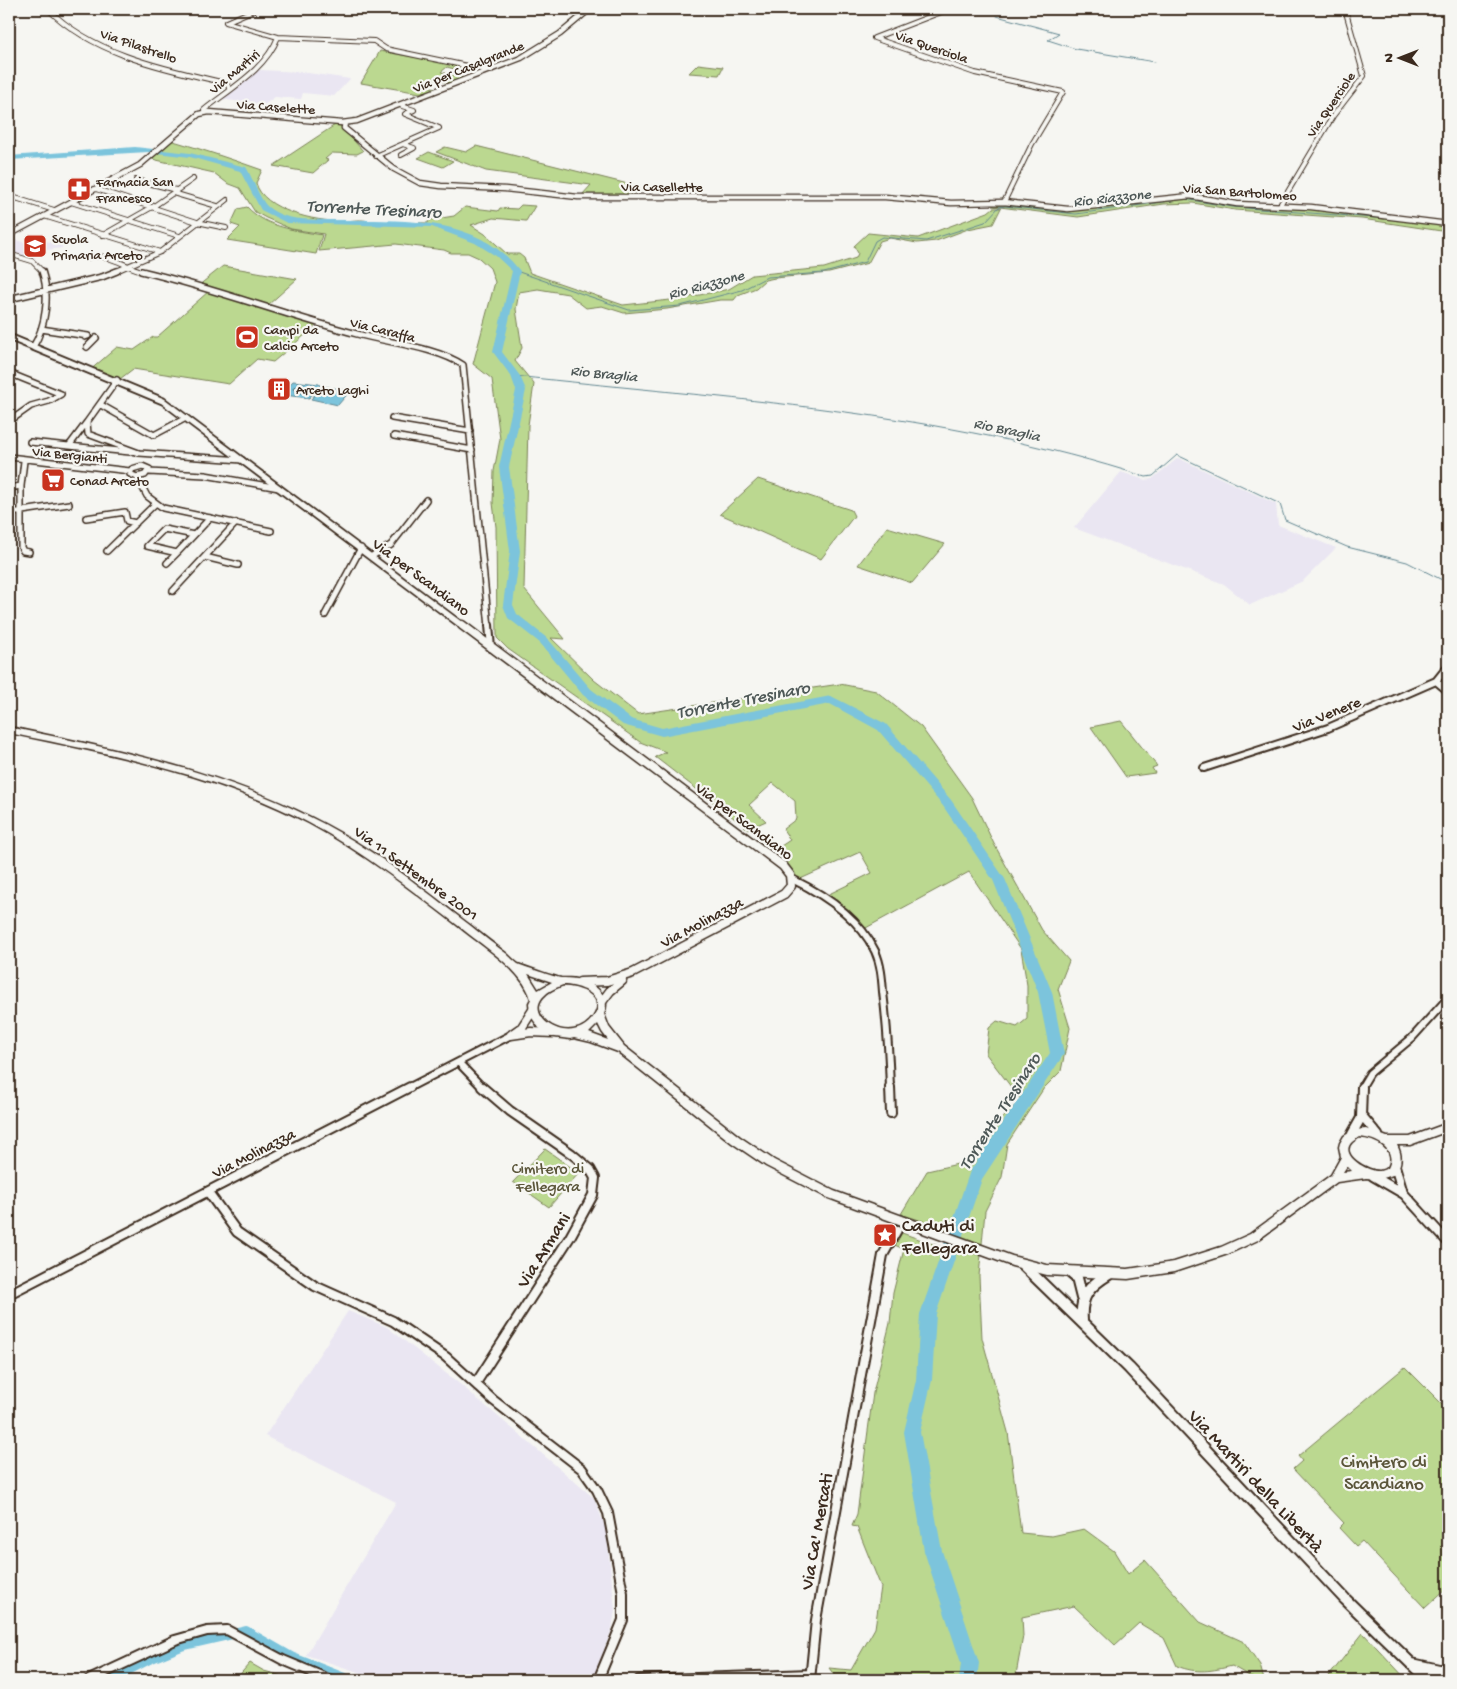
<svg xmlns="http://www.w3.org/2000/svg" width="1457" height="1689" font-family="'Gochi Hand',sans-serif">
<style>
.built{fill:#eae6f2}
.green{fill:#bbd890;stroke:#7b8157}
.water{fill:#7bc4dc;stroke:#618690}
.lines{fill:none;stroke-linecap:round;stroke-linejoin:round}
.shore{stroke:#55686a;stroke-width:1}
.stream{stroke:#618690;stroke-width:1}
.canal{stroke:#7bc4dc;stroke-width:10}
.river{fill:#7bc4dc;fill-rule:evenodd}
.minor-far3-casing{stroke:#3b2a1e;stroke-width:6}
.minor-far2-casing{stroke:#3b2a1e;stroke-width:8}
.minor-far1-casing{stroke:#3b2a1e;stroke-width:10}
.minor-casing{stroke:#3b2a1e;stroke-width:12}
.tertiary-far3-casing{stroke:#3b2a1e;stroke-width:7}
.tertiary-far2-casing{stroke:#3b2a1e;stroke-width:9}
.tertiary-far1-casing{stroke:#3b2a1e;stroke-width:11}
.tertiary-casing{stroke:#3b2a1e;stroke-width:14}
.secondary-casing{stroke:#3b2a1e;stroke-width:3}
.minor-far3{stroke:#f6f6f2;stroke-width:4}
.minor-far2{stroke:#f6f6f2;stroke-width:5}
.minor-far1{stroke:#f6f6f2;stroke-width:6}
.minor{stroke:#f6f6f2;stroke-width:8}
.tertiary-far3{stroke:#f6f6f2;stroke-width:4.5}
.tertiary-far2{stroke:#f6f6f2;stroke-width:5.5}
.tertiary-far1{stroke:#f6f6f2;stroke-width:8}
.tertiary{stroke:#f6f6f2;stroke-width:10}
.secondary{fill:#f6f6f2;fill-rule:evenodd}
.labels{text-anchor:middle;stroke-width:4.5;stroke-linejoin:round;paint-order:stroke}
.far-street-label{font-size:14px;fill:#3b2a1e;stroke:#f6f6f2}
.far-poi-label{font-size:14px;fill:#3b2a1e;stroke:#f6f6f2;text-anchor:start}
.far-water-label{font-size:15px;font-style:italic;fill:#4e5857;stroke:#f6f6f2}
.street-label{font-size:16px;fill:#3b2a1e;stroke:#f6f6f2}
.park-label{font-size:16px;fill:#5b563a;stroke:#f6f6f2}
.water-label{font-size:18px;font-style:italic;fill:#4e5857;stroke:#f6f6f2}
.near-poi-label{font-size:19px;fill:#3b2a1e;stroke:#f6f6f2;text-anchor:start}
.near-street-label{font-size:19px;fill:#3b2a1e;stroke:#f6f6f2}
.near-park-label{font-size:19px;fill:#5b563a;stroke:#f6f6f2}
</style>
<rect width="100%" height="100%" fill="#f6f6f2"/>
<filter id="ink" filterUnits="userSpaceOnUse"><feTurbulence type="fractalNoise" baseFrequency=".02" numOctaves="2"/><feDisplacementMap in="SourceGraphic" scale="10" xChannelSelector="R" yChannelSelector="G"/><feConvolveMatrix kernelMatrix="1 2 1 2 8 2 1 2 1" color-interpolation-filters="sRGB"/></filter>
<g filter="url(#ink)">
<path class="built" d="M 259,70 L 301,72 L 350,79 L 334,96 L 303,93 L 301,99 L 275,97 L 264,105 L 220,99 Z
M 9,238 L 34,245 L 42,240 L 62,245 L 62,248 L 47,250 L 34,258 L 9,251 Z
M 1178,458 L 1276,504 L 1278,525 L 1336,548 L 1303,581 L 1250,605 L 1224,584 L 1074,528 L 1121,472 L 1145,480 L 1152,479 Z
M 348,1311 L 387,1327 L 461,1385 L 594,1498 L 606,1529 L 615,1610 L 612,1629 L 592,1680 L 383,1680 L 306,1655 L 396,1502 L 265,1436 Z"/>
<path class="green" d="M 380,51 L 463,66 L 458,70 L 447,67 L 441,72 L 466,78 L 450,83 L 425,78 L 416,85 L 438,88 L 420,93 L 361,83 Z
M 698,64 L 723,67 L 719,75 L 689,73 Z
M 335,125 L 341,126 L 363,151 L 357,154 L 332,153 L 325,159 L 328,160 L 313,173 L 273,166 Z
M 170,140 C 201,149 231,159 262,170 L 256,183 C 263,210 316,222 341,221 C 352,221 362,218 372,222 L 428,223 L 429,220 L 454,216 L 465,207 L 498,211 L 500,208 L 517,209 L 521,205 L 535,206 L 526,221 L 493,218 L 471,225 L 485,234 L 507,254 L 519,254 L 524,258 L 530,273 L 623,305 L 680,299 L 729,289 L 752,275 L 824,268 L 856,258 L 858,253 L 854,246 L 868,233 L 918,238 L 988,212 L 993,208 L 1001,208 L 993,224 L 968,229 L 936,241 L 917,243 L 890,238 L 880,241 L 868,263 L 829,273 L 775,278 L 765,280 L 756,288 L 738,295 L 734,300 L 720,300 L 667,309 L 624,313 L 602,306 L 586,308 L 568,294 L 538,289 L 519,292 L 516,309 L 522,348 L 515,361 L 534,384 L 528,425 L 524,589 L 565,639 L 551,638 L 594,680 L 638,714 L 840,684 L 876,691 L 921,727 L 972,798 L 994,844 L 1042,930 L 1069,961 L 1058,989 L 1070,1028 L 1061,1071 L 1044,1088 L 1007,1144 L 1002,1177 L 985,1211 L 979,1276 L 982,1338 L 1008,1432 L 1021,1533 L 1052,1536 L 1084,1529 L 1114,1551 L 1128,1574 L 1145,1560 L 1200,1622 L 1244,1642 L 1260,1665 L 1264,1680 L 1256,1680 L 1232,1666 C 1212,1671 1197,1674 1177,1666 L 1164,1638 L 1139,1623 L 1115,1645 L 1074,1606 L 1022,1617 L 1023,1636 L 1015,1680 L 838,1680 L 829,1668 L 851,1670 L 875,1628 L 881,1587 L 857,1527 L 852,1526 L 857,1514 L 873,1393 L 890,1323 L 893,1293 L 904,1249 L 892,1244 L 899,1232 L 950,1250 L 956,1232 L 901,1214 L 927,1171 L 971,1161 L 1006,1114 L 1021,1100 L 986,1054 L 989,1028 L 997,1021 L 1017,1027 L 1027,1019 L 1027,985 L 1021,949 L 969,872 L 864,929 L 827,895 L 872,873 L 860,852 L 796,881 L 775,850 L 790,840 L 783,829 L 796,819 L 795,801 L 773,783 L 749,805 L 766,821 L 748,829 L 655,757 L 666,752 L 640,742 L 508,649 L 497,638 L 496,527 L 493,503 L 494,471 L 500,439 L 492,379 L 473,364 L 495,282 L 490,268 L 479,258 L 468,253 L 451,253 L 444,250 L 396,244 L 319,251 L 324,234 L 291,229 L 266,218 L 255,212 L 240,188 L 227,183 L 214,173 L 152,159 Z
M 476,146 L 640,187 L 633,195 L 582,195 L 591,185 L 486,171 L 436,152 L 445,147 L 466,152 Z
M 429,152 L 453,161 L 443,167 L 418,158 Z
M 1189,198 L 1448,222 L 1448,232 L 1362,219 L 1235,210 L 1193,203 L 1164,204 L 1078,217 L 992,206 L 998,203 L 1057,210 Z
M 247,207 C 267,228 295,230 322,235 L 316,254 L 227,240 L 240,227 L 231,224 L 238,209 Z
M 223,266 L 297,279 L 268,305 L 318,324 L 273,362 L 257,359 L 229,384 L 133,369 L 116,382 L 88,372 L 117,347 L 134,350 L 153,337 L 157,337 L 209,291 L 198,286 Z
M 758,479 L 851,510 L 854,516 L 821,559 L 720,514 Z
M 887,527 L 945,544 L 912,583 L 858,565 Z
M 1121,721 L 1157,766 L 1152,768 L 1155,773 L 1126,777 L 1091,727 Z
M 545,1149 L 579,1173 L 549,1207 L 513,1182 Z
M 1405,1367 L 1448,1410 L 1448,1587 L 1425,1608 L 1362,1541 L 1356,1546 L 1339,1528 L 1344,1523 L 1293,1469 L 1302,1461 L 1298,1456 Z
M 1363,1633 L 1407,1680 L 1326,1680 Z
M 250,1663 L 264,1671 L 297,1680 L 235,1680 Z"/>
<path class="water" d="M 293,381 L 319,384 L 320,386 L 309,398 L 283,395 L 282,393 Z
M 323,386 L 350,391 L 338,405 L 311,399 Z"/>
<g class="lines">
<path class="shore" d="M 297,386 L 314,389 L 316,392 L 313,394 L 295,392 L 293,388 Z"/>
<path class="stream" d="M 997,16 L 1059,33 L 1048,40 L 1076,49 L 1155,62
M 516,271 L 629,310 L 680,306 L 742,290 L 767,277 L 824,273 L 865,262 L 875,241 L 882,237 L 926,241 L 985,222 L 999,207 L 1005,206 L 1076,214 L 1185,199 L 1233,207 L 1401,220
M 515,376 C 726,399 943,411 1146,477 L 1153,476 L 1177,455 L 1280,504 L 1285,520 L 1347,547 L 1407,562 L 1448,583"/>
<path class="canal" d="M 109,1680 L 149,1659 L 181,1646 L 246,1631 L 293,1658 L 349,1680"/>
<path class="river" d="M 135,147 L 190,153 L 246,167 C 252,177 260,200 268,207 C 285,221 306,219 326,220 C 391,221 475,212 520,271 L 502,352 L 520,376 L 526,390 L 509,467 L 520,551 L 513,605 L 517,614 L 548,639 L 591,689 L 631,719 L 662,728 L 831,696 L 886,724 L 951,800 L 1005,879 L 1052,992 L 1064,1054 L 982,1179 L 936,1314 L 932,1380 L 920,1432 L 942,1551 L 979,1663 L 977,1680 L 959,1680 L 961,1663 L 924,1551 L 904,1432 L 916,1380 L 920,1314 L 970,1171 L 1050,1053 L 1038,992 L 993,880 L 943,806 L 878,730 L 830,704 L 662,736 L 623,725 L 583,695 L 540,643 L 508,618 L 503,605 L 510,551 L 499,467 L 516,390 L 511,376 L 493,352 L 512,271 L 496,256 L 475,243 L 432,227 L 287,223 L 261,210 L 240,171 L 190,157 L 148,152 L 9,160 L 9,156 Z"/>
<g class="minor-far3-casing">
<path id="minor-far3" d="M 48,9 C 94,55 165,69 226,83 L 230,89
M 256,9 L 226,22 L 278,37 L 374,41 L 386,49 L 491,71
M 949,9 L 874,38 L 975,73 L 1063,92 L 1032,144 L 1004,202
M 205,112 L 204,110 C 230,89 266,69 278,37
M 401,155 L 414,148 L 403,144
M 376,156 L 439,128 L 405,114 L 414,110 L 402,106
M 136,180 L 176,190
M 96,189 L 197,222 L 226,228
M 173,193 L 217,206
M 9,196 L 54,210
M 71,202 L 179,236
M 1280,205 L 1333,116 L 1364,76 L 1345,9
M 44,216 L 160,252
M 103,235 L 154,206 L 193,179
M 9,254 L 32,261 L 43,272
M 86,258 C 108,251 125,268 146,272
M 114,272 L 160,252 L 227,200"/>
</g>
<g class="minor-far2-casing">
<path id="minor-far2" d="M 141,271 C 214,288 284,315 357,334 C 389,343 436,347 463,365 L 489,627
M 9,299 L 102,277 L 117,271
M 41,329 L 88,336
M 85,337 L 88,336
M 33,347 C 46,326 50,295 42,271
M 87,347 L 96,338
M 9,373 L 61,394 L 49,401 L 31,406 L 14,418
M 117,380 L 87,422 L 88,434 L 139,453 L 242,460
M 101,405 L 154,435 L 186,418
M 392,418 L 470,431
M 87,422 L 69,446 L 130,452
M 394,436 L 472,450
M 30,442 L 69,446
M 9,457 L 130,471
M 24,461 L 21,486 L 21,547 L 23,551 L 29,552
M 142,466 L 149,469 L 145,475 L 137,477 L 130,474 L 132,469 Z
M 149,472 L 205,475 L 279,488
M 137,477 L 147,496 L 163,508 L 271,531
M 9,488 L 21,486
M 9,513 L 69,504
M 86,518 L 125,512 L 127,521 L 136,523
M 164,529 L 194,535 L 177,553 L 147,546 Z
M 194,535 L 210,518
M 107,551 L 155,504
M 372,556 L 391,545 L 426,500
M 205,557 L 238,565
M 167,563 L 177,553
M 173,591 L 236,523
M 325,615 L 361,548"/>
</g>
<g class="minor-far1-casing">
<path id="minor-far1" d="M 489,625 L 491,648
M 1436,681 L 1448,691
M 1204,768 L 1328,728 L 1436,681 L 1448,666
M 792,879 C 825,895 859,917 875,951 C 881,964 882,978 883,992 C 887,1024 889,1056 890,1088
M 459,1063 L 483,1088
M 408,1088 L 511,1035
M 1361,1088 L 1370,1073 L 1412,1038 L 1448,998"/>
</g>
<g class="minor-casing">
<path id="minor" d="M 890,1087 L 891,1113
M 1363,1117 L 1378,1135
M 1352,1134 L 1361,1118 L 1362,1087
M 1395,1166 L 1403,1193
M 1373,1176 L 1404,1194 L 1448,1242
M 208,1192 L 237,1232 L 315,1286 L 393,1321 L 446,1357 L 493,1400 L 582,1469 L 597,1490 L 608,1513 L 623,1593 L 623,1620 L 598,1680
M 9,1294 L 410,1087
M 476,1383 L 570,1237 L 593,1195 L 595,1178 L 590,1169 L 572,1154 L 510,1111 L 482,1087
M 89,1680 L 175,1640 L 207,1631 L 227,1630 L 283,1660 L 331,1680
M 639,1680 L 810,1674
M 810,1680 L 816,1620 L 883,1255 L 897,1230"/>
</g>
<g class="tertiary-far3-casing">
<path id="tertiary-far3" d="M 345,123 L 344,128 L 394,169 L 420,183 L 441,186 L 505,189 L 578,197 L 885,197 L 951,203 L 1004,202 L 1068,209 L 1190,196 L 1237,204 L 1311,207 L 1448,224
M 9,235 L 140,165 L 199,114 L 209,112 L 342,123 L 357,121 L 521,58 L 560,34 L 590,9"/>
</g>
<g class="tertiary-far2-casing">
<path id="tertiary-far2" d="M 9,337 L 163,401 L 464,627"/>
</g>
<g class="tertiary-far1-casing">
<path id="tertiary-far1" d="M 462,625 L 783,866 L 790,875 L 791,886 L 784,894 L 633,973 L 607,981 L 580,982
M 601,1003 L 610,991 L 622,981
M 512,1034 L 522,1027 L 533,1010
M 511,1035 L 531,1032 L 553,1033"/>
</g>
<g class="tertiary-casing">
<path id="tertiary" d="M 1023,1265 L 1129,1368 L 1345,1599 L 1428,1680
M 1071,1273 L 1077,1278 L 1082,1298
M 1082,1320 C 1080,1296 1089,1286 1109,1274
M 1412,1664 L 1439,1670
M 1433,1680 L 1433,1675 L 1439,1670 L 1448,1670"/>
</g>
<g class="secondary-casing">
<path id="secondary" d="M 9,727 C 134,753 260,779 368,850 C 404,873 437,900 471,926 C 483,936 495,945 507,954 C 510,957 514,961 518,964 C 523,966 555,977 561,978 C 566,978 571,978 576,979 C 593,982 612,995 604,1014 L 609,1027 L 624,1046 L 740,1137 L 774,1160 L 834,1191 L 1012,1256 L 1047,1265 L 1128,1269 L 1174,1262 L 1221,1247 L 1250,1234 L 1331,1175 L 1341,1157 L 1339,1147 L 1340,1143 L 1344,1136 L 1354,1130 L 1366,1129 L 1387,1137 L 1410,1137 L 1448,1123 L 1448,1131 L 1410,1145 L 1397,1145 C 1403,1157 1401,1163 1396,1174 L 1380,1179 L 1366,1178 L 1337,1182 L 1258,1240 L 1228,1254 L 1174,1272 L 1128,1279 L 1047,1275 L 1012,1266 L 826,1197 L 766,1166 L 732,1143 L 618,1052 L 591,1042 L 574,1038 L 570,1039 L 555,1037 L 539,1028 L 530,1015 L 529,1003 L 531,999 C 523,970 484,947 461,928 C 412,890 363,852 309,823 C 216,774 111,754 9,733 ZM 528,974 L 552,982 L 538,990 ZM 563,985 C 578,985 608,995 594,1016 C 572,1050 519,1016 546,994 C 550,990 558,987 563,985 ZM 598,1024 L 602,1032 L 608,1040 L 589,1033 ZM 1359,1137 C 1376,1138 1398,1149 1388,1168 C 1386,1169 1383,1170 1380,1171 C 1368,1172 1338,1155 1352,1142 C 1354,1140 1357,1139 1359,1137 ZM 1347,1166 L 1352,1171 L 1343,1172 Z"/>
</g>
<use href="#minor-far3" class="minor-far3"/>
<use href="#minor-far2" class="minor-far2"/>
<use href="#minor-far1" class="minor-far1"/>
<use href="#minor" class="minor"/>
<use href="#tertiary-far3" class="tertiary-far3"/>
<use href="#tertiary-far2" class="tertiary-far2"/>
<use href="#tertiary-far1" class="tertiary-far1"/>
<use href="#tertiary" class="tertiary"/>
<use href="#secondary" class="secondary"/>
</g>
</g>
<defs>
<g id="pharmacy-square" transform="scale(1.25)"><rect x="-9" y="-9" width="18" height="18" rx="4" fill="#c8321e" stroke="#f6f6f2"/><path d="M-2-6h4v4h4v4h-4v4h-4v-4h-4v-4h4Z" fill="#fff"/></g>
<g id="school-square" transform="scale(1.25)"><rect x="-9" y="-9" width="18" height="18" rx="4" fill="#c8321e" stroke="#f6f6f2"/><path d="M0-5L7-2L0 1L-7-2ZM-4 1L0 2.5L4 1V4Q0 6-4 4Z" fill="#fff"/></g>
<g id="stadium-square" transform="scale(1.25)"><rect x="-9" y="-9" width="18" height="18" rx="4" fill="#c8321e" stroke="#f6f6f2"/><path d="M0-5a6.5 5 0 1 0 0 10a6.5 5 0 1 0 0-10ZM-3.5-1.8h7v3.6h-7Z" fill="#fff"/></g>
<g id="building-square" transform="scale(1.25)"><rect x="-9" y="-9" width="18" height="18" rx="4" fill="#c8321e" stroke="#f6f6f2"/><path d="M-4-6H4V6H1V3H-1V6H-4ZM-2.5-4.3h1.7v1.8h-1.7ZM.8-4.3h1.7v1.8H.8ZM-2.5-1h1.7V.8h-1.7ZM.8-1h1.7V.8H.8Z" fill="#fff"/></g>
<g id="supermarket-square" transform="scale(1.25)"><rect x="-9" y="-9" width="18" height="18" rx="4" fill="#c8321e" stroke="#f6f6f2"/><path d="M-6-5.5h2.5l.6 2H6L4.5 2H-2.5L-4.4-4H-6ZM-1.5 3.2a1.3 1.3 0 1 0 .1 0ZM3 3.2a1.3 1.3 0 1 0 .1 0Z" fill="#fff"/></g>
<g id="sight-square" transform="scale(1.25)"><rect x="-9" y="-9" width="18" height="18" rx="4" fill="#c8321e" stroke="#f6f6f2"/><path d="M0-6L1.8-2.2L6-1.7L2.9 1.2L3.7 5.4L0 3.3L-3.7 5.4L-2.9 1.2L-6-1.7L-1.8-2.2Z" fill="#fff"/></g>
</defs>
<g fill-rule="evenodd">
<use href="#pharmacy-square" x="79" y="189"/>
<use href="#school-square" x="35" y="246"/>
<use href="#stadium-square" x="247" y="337"/>
<use href="#building-square" x="279" y="389"/>
<use href="#supermarket-square" x="53" y="480"/>
<use href="#sight-square" x="885" y="1235"/>
</g>
<g class="labels">
<g class="far-street-label">
<text transform="translate(139 45) rotate(19)" y="5">Via Pilastrello</text>
<text transform="translate(932 46) rotate(19)" y="5">Via Querciola</text>
<text transform="translate(468 66) rotate(-22)" y="5">Via per Casalgrande</text>
<text transform="translate(234 71) rotate(-40)" y="5">Via Martiri</text>
<text transform="translate(1330 104) rotate(-56)" y="5">Via Querciole</text>
<text transform="translate(276 106) rotate(4)" y="5">Via Caselette</text>
<text x="662" y="191">Via Casellette</text>
<text transform="translate(1240 191) rotate(4)" y="5">Via San Bartolomeo</text>
<text transform="translate(383 329) rotate(14)" y="5">Via Caraffa</text>
<text transform="translate(70 454) rotate(6)" y="5">Via Bergianti</text>
</g>
<g class="far-poi-label">
<text x="96" y="186">Farmacia San<tspan x="96" dy="16">Francesco</tspan></text>
<text x="52" y="243">Scuola<tspan x="52" dy="16">Primaria Arceto</tspan></text>
<text x="264" y="334">Campi da<tspan x="264" dy="16">Calcio Arceto</tspan></text>
<text x="296" y="394">Arceto Laghi</text>
<text x="70" y="485">Conad Arceto</text>
</g>
<g class="far-water-label">
<text transform="translate(1112 197) rotate(-6)" y="5">Rio Riazzone</text>
<text transform="translate(706 284) rotate(-15)" y="5">Rio Riazzone</text>
<text transform="translate(604 373) rotate(6)" y="5">Rio Braglia</text>
<text transform="translate(1007 429) rotate(12)" y="5">Rio Braglia</text>
</g>
<g class="street-label">
<text transform="translate(422 576) rotate(37)" y="6">Via per Scandiano</text>
<text transform="translate(1326 713) rotate(-22)" y="6">Via Venere</text>
<text transform="translate(745 820) rotate(37)" y="6">Via per Scandiano</text>
<text transform="translate(417 872) rotate(36)" y="6">Via 11 Settembre 2001</text>
<text transform="translate(701 921) rotate(-28)" y="6">Via Molinazza</text>
<text transform="translate(253 1152) rotate(-27)" y="6">Via Molinazza</text>
</g>
<g class="park-label">
<text x="548" y="1173">Cimitero di<tspan x="548" dy="18">Fellegara</tspan></text>
</g>
<g class="water-label">
<text transform="translate(374 208) rotate(3)" y="6">Torrente Tresinaro</text>
<text transform="translate(743 699) rotate(-11)" y="6">Torrente Tresinaro</text>
<text transform="translate(999 1111) rotate(-57)" y="6">Torrente Tresinaro</text>
</g>
<g class="near-poi-label">
<text x="902" y="1231">Caduti di<tspan x="902" dy="22">Fellegara</tspan></text>
</g>
<g class="near-street-label">
<text transform="translate(542 1249) rotate(-58)" y="7">Via Armani</text>
<text transform="translate(1257 1480) rotate(47)" y="7">Via Martiri della Libertà</text>
<text transform="translate(815 1531) rotate(-80)" y="7">Via Ca' Mercati</text>
</g>
<g class="near-park-label">
<text x="1384" y="1467">Cimitero di<tspan x="1384" dy="22">Scandiano</tspan></text>
</g>
</g>
<rect width="1457" height="1689" fill="none" stroke="#f6f6f2" stroke-width="30"/>
<rect x="15" y="15" width="1427" height="1659" fill="none" stroke="#3b2a1e" stroke-width="2" filter="url(#ink)"/>
<g transform="translate(1400 58) rotate(270)" stroke="#f6f6f2" stroke-width="4" paint-order="stroke">
<path d="M0-4L9 19L0 12L-9 19Z" fill="#3b2a1e"/>
<text y="-8" font-size="14" font-weight="bold" text-anchor="middle" fill="#3b2a1e">N</text>
</g>
</svg>
